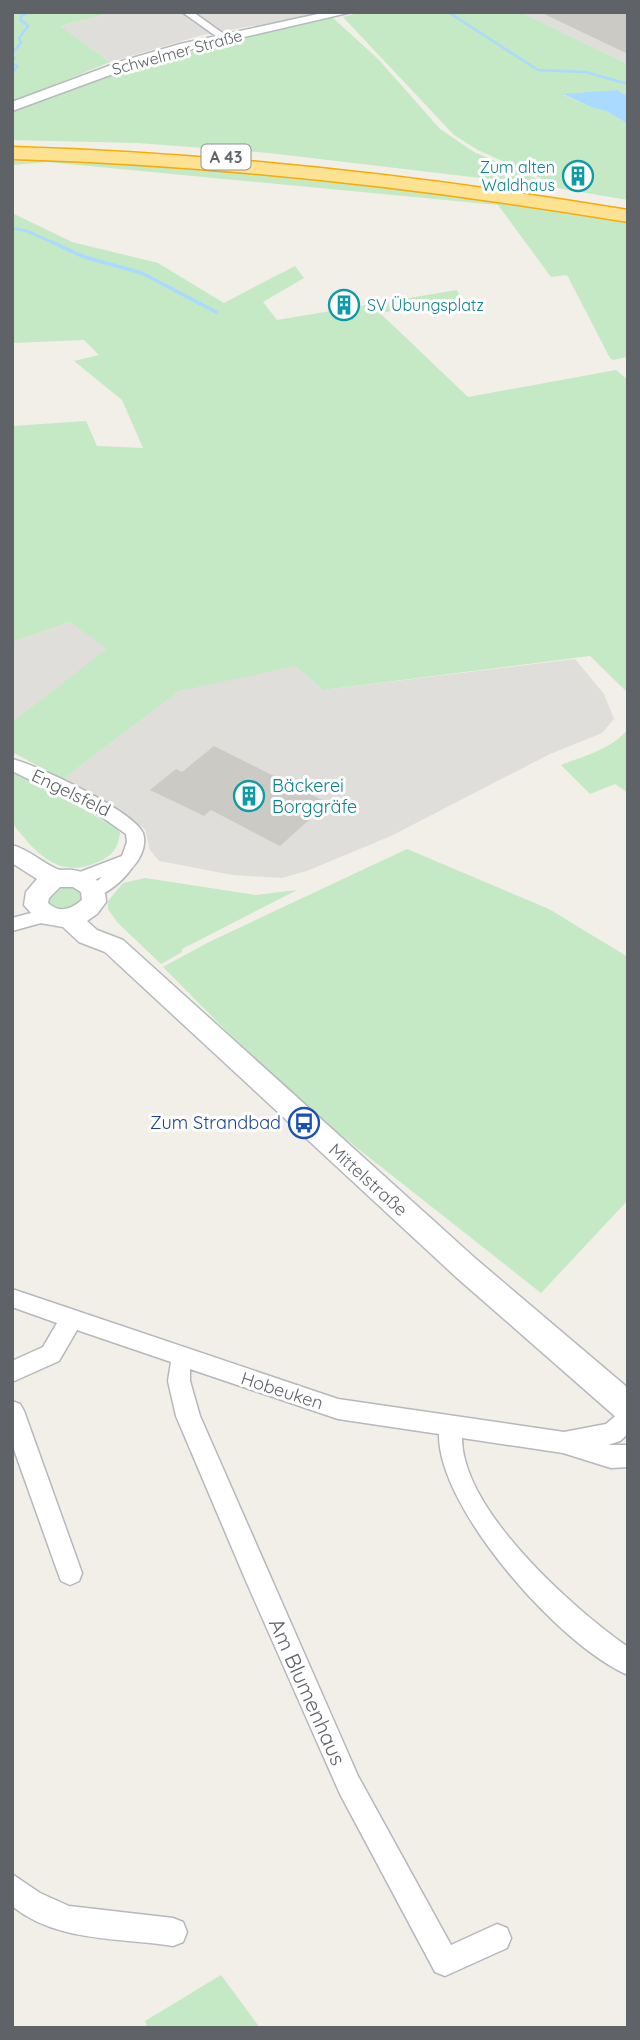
<svg xmlns="http://www.w3.org/2000/svg" width="640" height="2040" font-family="Quicksand,sans-serif">
<style>
.industrial{fill:#e0deda}
.green{fill:#c5e8c5}
.water{fill:#aadaff}
.lines{fill:none;stroke-linecap:round;stroke-linejoin:round}
.stream-far1{stroke:#aadaff;stroke-width:2.5}
.stream{stroke:#aadaff;stroke-width:3.5}
.building{fill:#cccac5}
.minor-casing{stroke:#b5b8bc;stroke-width:3}
.secondary-casing{stroke:#b6babf;stroke-width:3}
.motorway-casing{stroke:#f9ab00;stroke-width:3}
.minor{fill:#fff;fill-rule:evenodd}
.secondary{fill:#fff;fill-rule:evenodd}
.motorway{fill:#fde293;fill-rule:evenodd}
.labels{text-anchor:middle;stroke-width:6;stroke-linejoin:round;paint-order:stroke}
.far-street-label{font-size:16px;fill:#5f6368;stroke:#fff}
.shield{fill:#fff;stroke:#8f9295;stroke-width:2}
.shield-label{font-size:16px;font-weight:bold;fill:#5f6368}
.far-culture-label{font-size:16px;fill:#0d838f;stroke:#fff;text-anchor:end}
.culture-label{font-size:18px;fill:#0d838f;stroke:#fff;text-anchor:start}
.street-label{font-size:18px;fill:#5f6368;stroke:#fff}
.transit-label{font-size:18px;fill:#164399;stroke:#fff;text-anchor:end}
.near-street-label{font-size:21px;fill:#5f6368;stroke:#fff}
</style>
<rect width="100%" height="100%" fill="#f1efe8"/>
<path class="industrial" d="M 114,12 L 330,12 L 202,35 L 110,62 L 60,26 Z
M 520,12 L 628,12 L 628,64 Z
M 70,622 L 108,649 L 12,722 L 12,642 Z
M 575,659 L 604,694 L 614,719 L 602,733 L 548,755 L 391,836 L 307,871 L 282,878 L 233,875 L 159,861 L 150,850 L 145,829 L 119,809 L 63,779 L 179,691 L 214,682 L 295,666 L 323,690 Z"/>
<path class="green" d="M 12,12 L 114,12 L 60,26 L 110,62 L 12,102 Z
M 362,12 L 520,12 L 628,64 L 628,96 L 617,90 L 564,95 L 593,108 L 606,111 L 628,124 L 628,200 L 551,187 L 551,183 L 478,150 L 454,135 L 343,17 Z
M 332,17 L 379,60 L 440,129 L 474,152 L 537,179 L 540,185 L 269,153 L 138,143 L 12,140 L 12,110 L 125,69 L 195,49 Z
M 53,160 C 246,169 438,190 628,223 L 628,357 L 613,360 L 610,358 L 567,275 L 551,277 L 498,205 L 47,162 L 12,165 L 12,161 Z
M 12,213 L 72,242 L 158,263 L 224,303 L 295,266 L 304,278 L 263,302 L 277,320 L 457,290 L 461,299 L 380,313 L 468,397 L 616,370 L 628,380 L 628,693 L 590,656 L 323,690 L 295,666 L 179,691 L 63,779 L 12,752 L 12,722 L 107,649 L 70,622 L 12,642 L 12,426 L 86,421 L 97,446 L 143,448 L 122,400 L 74,361 L 99,355 L 84,340 L 12,343 Z
M 628,729 L 628,793 L 615,784 L 590,794 L 561,765 C 584,756 612,749 628,729 Z
M 12,771 L 116,827 L 120,833 C 118,848 112,856 98,862 C 58,880 36,853 12,823 Z
M 407,849 L 549,909 L 628,957 L 628,1200 L 541,1293 L 290,1095 L 163,967 L 209,942 Z
M 145,878 L 256,895 L 297,890 L 182,949 L 182,952 L 161,964 L 118,923 L 108,909 L 108,901 L 123,883 Z
M 70,885 L 82,892 L 83,902 L 67,911 L 49,906 L 46,897 C 51,889 61,886 70,885 Z
M 221,1975 L 260,2028 L 148,2028 L 145,2021 Z"/>
<path class="water" d="M 617,90 L 628,96 L 628,124 L 606,111 L 593,108 L 563,94 Z"/>
<g class="lines">
<path class="stream-far1" d="M 448,12 L 538,70 L 585,72 L 628,84
M 12,53 L 21,43 L 19,38 L 28,26 L 21,20 L 21,16 L 29,12
M 12,58 L 15,58
M 12,63 L 17,66 L 12,74
M 12,228 L 27,231 L 56,244"/>
<path class="stream" d="M 52,242 L 84,257 L 142,273 L 216,312"/>
</g>
<path class="building" d="M 540,12 L 628,12 L 628,54 Z
M 214,746 L 328,803 L 280,846 L 211,810 L 204,816 L 150,790 L 176,769 L 182,772 Z"/>
<g class="lines">
<g class="minor-casing">
<path id="minor" d="M 182,12 L 193,12 L 228,37 L 220,39 Z
M 12,759 C 37,765 134,811 143,833 C 147,846 140,859 132,868 C 123,880 109,893 94,897 L 88,895 L 85,891 L 102,877 L 78,885 L 72,883 L 69,879 L 72,875 L 122,856 L 127,842 L 126,834 L 92,810 L 12,771 Z
M 46,909 L 52,910 L 55,915 L 52,920 L 12,931 L 12,918 Z
M 12,1289 L 338,1399 L 564,1432 L 606,1424 L 620,1412 L 628,1409 L 628,1434 L 620,1441 L 608,1445 L 628,1445 L 628,1467 L 611,1468 L 563,1453 L 462,1438 C 462,1510 572,1608 628,1647 L 628,1675 C 561,1647 438,1509 439,1434 L 338,1419 L 190,1369 L 190,1381 L 200,1416 L 358,1776 L 451,1945 L 497,1924 L 507,1928 L 511,1938 L 507,1948 L 445,1976 L 435,1972 L 340,1794 L 246,1581 L 176,1416 L 168,1381 L 171,1362 L 77,1330 L 59,1361 L 12,1382 L 12,1361 L 43,1347 L 57,1323 L 12,1307 Z
M 12,1401 L 20,1404 L 24,1411 L 82,1573 L 79,1581 L 70,1585 L 61,1581 L 58,1573 L 12,1444 Z
M 12,1874 L 40,1893 L 69,1906 L 173,1918 L 183,1922 L 187,1932 L 183,1942 L 173,1946 C 118,1937 58,1943 12,1906 Z"/>
</g>
<g class="secondary-casing">
<path id="secondary" d="M 327,12 L 352,12 L 188,50 L 132,67 L 12,111 L 12,102 L 122,61 L 180,44 Z
M 12,845 C 30,850 41,862 57,869 C 61,871 68,869 73,870 C 91,873 106,882 106,902 L 97,914 L 87,921 L 97,930 L 123,940 L 476,1259 L 628,1388 L 628,1422 L 617,1418 L 456,1277 L 105,952 L 79,942 L 63,927 L 40,923 L 24,905 L 26,892 L 37,879 L 12,863 ZM 60,887 L 73,887 L 81,892 L 82,900 C 71,909 60,914 48,903 L 49,898 Z"/>
</g>
<g class="motorway-casing">
<path id="motorway" d="M 12,147 C 219,153 423,176 628,210 L 628,222 C 423,188 219,165 12,159 Z"/>
</g>
<use href="#minor" class="minor"/>
<use href="#secondary" class="secondary"/>
<use href="#motorway" class="motorway"/>
</g>
<defs>
<g id="building-ring" transform="scale(1.575)"><circle r="9.5" fill="#fff" stroke="#0f9aa8" stroke-width="1.5"/><path d="M-4-6H4V6H1V3H-1V6H-4ZM-2.5-4.3h1.7v1.8h-1.7ZM.8-4.3h1.7v1.8H.8ZM-2.5-1h1.7V.8h-1.7ZM.8-1h1.7V.8H.8Z" fill="#0f9aa8"/></g>
<g id="bus-ring" transform="scale(1.575)"><circle r="9.5" fill="#fff" stroke="#1a4fb4" stroke-width="1.5"/><path d="M-5-6H5V4H4V6H2V4H-2V6H-4V4H-5ZM-3.5-4V0h7V-4ZM-3.5 1.2v1.5H-2V1.2ZM2 1.2v1.5H3.5V1.2Z" fill="#1a4fb4"/></g>
</defs>
<g fill-rule="evenodd">
<use href="#building-ring" x="578" y="176"/>
<use href="#building-ring" x="344" y="305"/>
<use href="#building-ring" x="249" y="796"/>
<use href="#bus-ring" x="304" y="1123"/>
</g>
<g class="labels">
<g class="far-street-label">
<text transform="translate(177 52) rotate(-15)" y="6">Schwelmer Straße</text>
</g>
<rect class="shield" x="201.5" y="144.5" width="49" height="25" rx="5"/>
<g class="shield-label">
<text x="226" y="163">A 43</text>
</g>
<g class="far-culture-label">
<text x="555" y="173">Zum alten<tspan x="555" dy="18">Waldhaus</tspan></text>
<text x="367" y="311" text-anchor="start">SV Übungsplatz</text>
</g>
<g class="culture-label">
<text x="272" y="792">Bäckerei<tspan x="272" dy="21">Borggräfe</tspan></text>
</g>
<g class="street-label">
<text transform="translate(71 793) rotate(26)" y="6">Engelsfeld</text>
<text transform="translate(368 1180) rotate(42)" y="6">Mittelstraße</text>
<text transform="translate(282 1391) rotate(18)" y="6">Hobeuken</text>
</g>
<g class="transit-label">
<text x="281" y="1129">Zum Strandbad</text>
</g>
<g class="near-street-label">
<text transform="translate(307 1692) rotate(66)" y="7">Am Blumenhaus</text>
</g>
</g>
<rect width="640" height="2040" fill="none" stroke="#5f6368" stroke-width="28"/>
</svg>
